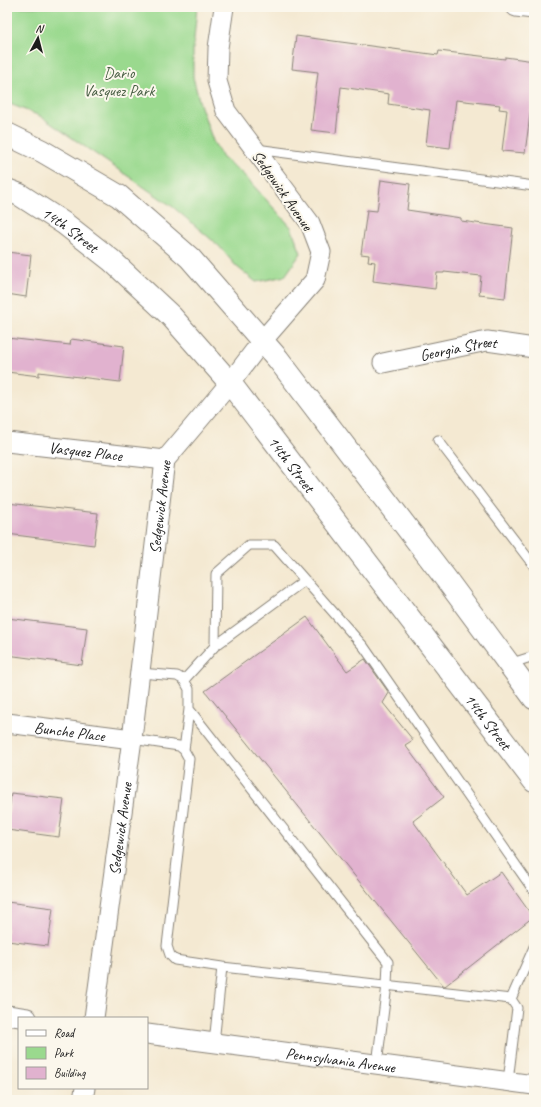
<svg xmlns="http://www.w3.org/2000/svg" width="541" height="1107" font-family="Caveat,sans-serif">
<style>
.green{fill:#9ad98e;stroke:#5b7a55}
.building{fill:#e1b2cf}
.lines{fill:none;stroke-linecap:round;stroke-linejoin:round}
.service-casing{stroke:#888277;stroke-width:11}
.minor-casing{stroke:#888277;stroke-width:21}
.primary-casing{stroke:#888277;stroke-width:24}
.service{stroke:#fff;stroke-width:9}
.minor{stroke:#fff;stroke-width:19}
.primary{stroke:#fff;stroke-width:22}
.labels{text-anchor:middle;stroke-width:4;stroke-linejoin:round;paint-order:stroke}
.park-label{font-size:16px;fill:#485e44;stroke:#fbf7ec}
.street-label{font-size:16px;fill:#1c1c1c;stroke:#fbf7ec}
</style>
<rect width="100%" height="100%" fill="#fbf7ec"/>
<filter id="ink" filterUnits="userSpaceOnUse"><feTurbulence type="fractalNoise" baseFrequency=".025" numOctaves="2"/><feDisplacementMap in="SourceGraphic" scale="8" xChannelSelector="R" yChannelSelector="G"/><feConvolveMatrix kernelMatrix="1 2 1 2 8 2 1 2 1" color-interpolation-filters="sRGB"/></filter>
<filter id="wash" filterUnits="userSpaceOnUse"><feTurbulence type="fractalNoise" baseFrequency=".012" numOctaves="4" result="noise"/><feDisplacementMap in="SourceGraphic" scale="16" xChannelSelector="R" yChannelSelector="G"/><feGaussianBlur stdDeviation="0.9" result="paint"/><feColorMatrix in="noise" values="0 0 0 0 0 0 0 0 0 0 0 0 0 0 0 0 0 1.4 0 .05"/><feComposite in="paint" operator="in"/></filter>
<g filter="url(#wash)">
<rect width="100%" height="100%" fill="#f4e9d2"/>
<path class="green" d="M 7,7 L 197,7 L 193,50 L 193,77 L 200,104 L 213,141 L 223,158 L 242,173 L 291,227 L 301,253 L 285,276 L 256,282 L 236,266 L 219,246 L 173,207 L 40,116 L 10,104 L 7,96 Z"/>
<g id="blocks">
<path class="building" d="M 296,36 L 438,55 L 439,51 L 505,59 L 505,57 L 534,61 L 534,92 L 533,92 L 525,153 L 502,151 L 507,110 L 499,109 L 500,105 L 456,100 L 450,148 L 426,145 L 430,110 L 388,104 L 389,94 L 341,87 L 336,133 L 311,130 L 318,72 L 292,69 Z
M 381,180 L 410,184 L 407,210 L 461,218 L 461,221 L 513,228 L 505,298 L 479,295 L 481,276 L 444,272 L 444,273 L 437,273 L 435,289 L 373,281 L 375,262 L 368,261 L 369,255 L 361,254 L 367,210 L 377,211 Z
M 7,252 L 31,255 L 26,297 L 7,294 Z
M 7,338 L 70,345 L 71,339 L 124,346 L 120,382 L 39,372 L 39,376 L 7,372 Z
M 7,503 L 98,513 L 94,545 L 7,534 Z
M 307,617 L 347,671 L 365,659 L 389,693 L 383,703 L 413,740 L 405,745 L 444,797 L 413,821 L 467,895 L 501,872 L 533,917 L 445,986 L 443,985 L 205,691 Z
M 7,618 L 87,628 L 82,665 L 7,655 Z
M 11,793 L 64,799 L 59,837 L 7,830 Z
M 7,902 L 53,908 L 48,946 L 7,941 Z"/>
</g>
</g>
<g filter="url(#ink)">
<use href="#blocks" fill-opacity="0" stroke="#888277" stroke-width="1"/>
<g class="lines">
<g class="service-casing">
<path id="service" d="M 256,149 L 534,186
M 438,440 L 534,566
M 215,646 L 216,574 L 249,545 L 274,545 L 364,647 L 534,891
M 509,664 L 534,656
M 140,673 L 177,676 L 184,680 L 189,689 L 189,709 L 184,750
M 184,680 L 215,646 L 305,580
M 189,709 L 388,962 L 387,985 L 377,1064
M 132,739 L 179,746 L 184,750 L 189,759 L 167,946 L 170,955 L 175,960 L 222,967
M 511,999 L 534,947
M 214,1043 L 222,967 L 511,999 L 517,1008 L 508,1081"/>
</g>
<g class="minor-casing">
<g id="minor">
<path d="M 516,7 L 534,9"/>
<path id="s1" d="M 383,363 L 487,341 L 534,348"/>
<path id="s2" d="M 7,442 L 165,460"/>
<path id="s3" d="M 7,723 L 132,739"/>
<path d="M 7,1015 L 27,1018"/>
<path id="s4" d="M 94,1018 L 132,739 L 165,460 L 230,383 L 262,341 L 315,280 L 321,252 L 310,223 L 226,111 L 217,81 L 218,48 L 224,7"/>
<path id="s5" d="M 147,1034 L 534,1085"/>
<path d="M 83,1100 L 85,1088"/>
</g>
</g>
<g class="primary-casing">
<g id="primary">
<path d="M 7,134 L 42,151 L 119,196 L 190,258 L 278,359 L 446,579 L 534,698"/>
<path id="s6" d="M 7,190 L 20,195 L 65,224 L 111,260 L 171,316 L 230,383 L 534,781"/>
</g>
</g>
<use href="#service" class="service"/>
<use href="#minor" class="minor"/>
<use href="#primary" class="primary"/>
</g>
</g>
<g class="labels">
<g class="park-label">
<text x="119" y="78">Dario<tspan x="119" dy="18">Vasquez Park</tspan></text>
</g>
<g class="street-label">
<text transform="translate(283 190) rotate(55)" y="6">Sedgewick Avenue</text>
<text dy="6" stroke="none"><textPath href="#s6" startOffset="75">14th Street</textPath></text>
<text dy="6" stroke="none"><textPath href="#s1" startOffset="77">Georgia Street</textPath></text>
<text dy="6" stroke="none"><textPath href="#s2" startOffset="79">Vasquez Place</textPath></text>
<text dy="6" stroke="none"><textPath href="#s6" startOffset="399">14th Street</textPath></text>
<text dy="6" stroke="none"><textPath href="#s4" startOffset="515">Sedgewick Avenue</textPath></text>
<text dy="6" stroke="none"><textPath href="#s6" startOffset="723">14th Street</textPath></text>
<text dy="6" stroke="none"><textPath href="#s3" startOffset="63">Bunche Place</textPath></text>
<text dy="6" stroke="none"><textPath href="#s4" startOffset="191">Sedgewick Avenue</textPath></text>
<text dy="6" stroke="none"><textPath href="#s5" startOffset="195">Pennsylvania Avenue</textPath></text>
</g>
</g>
<rect width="541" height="1107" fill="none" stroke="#fbf7ec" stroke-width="24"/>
<rect x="18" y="1017" width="130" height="72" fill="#fbf7ec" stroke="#a29f99"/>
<rect x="26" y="1030" width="20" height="6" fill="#ffffff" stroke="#a29f99"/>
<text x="54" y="1037" font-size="12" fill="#1c1c1c">Road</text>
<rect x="26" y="1047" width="20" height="12" fill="#9ad98e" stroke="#a29f99"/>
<text x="54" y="1057" font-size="12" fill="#1c1c1c">Park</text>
<rect x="26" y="1067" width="20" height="12" fill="#e1b2cf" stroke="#a29f99"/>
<text x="54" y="1077" font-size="12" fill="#1c1c1c">Building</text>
<g transform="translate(38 38) rotate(7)" stroke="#fbf7ec" stroke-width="3" paint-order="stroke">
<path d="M0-3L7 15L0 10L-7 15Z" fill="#1c1c1c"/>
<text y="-6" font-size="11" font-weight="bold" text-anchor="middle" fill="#1c1c1c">N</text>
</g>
</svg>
